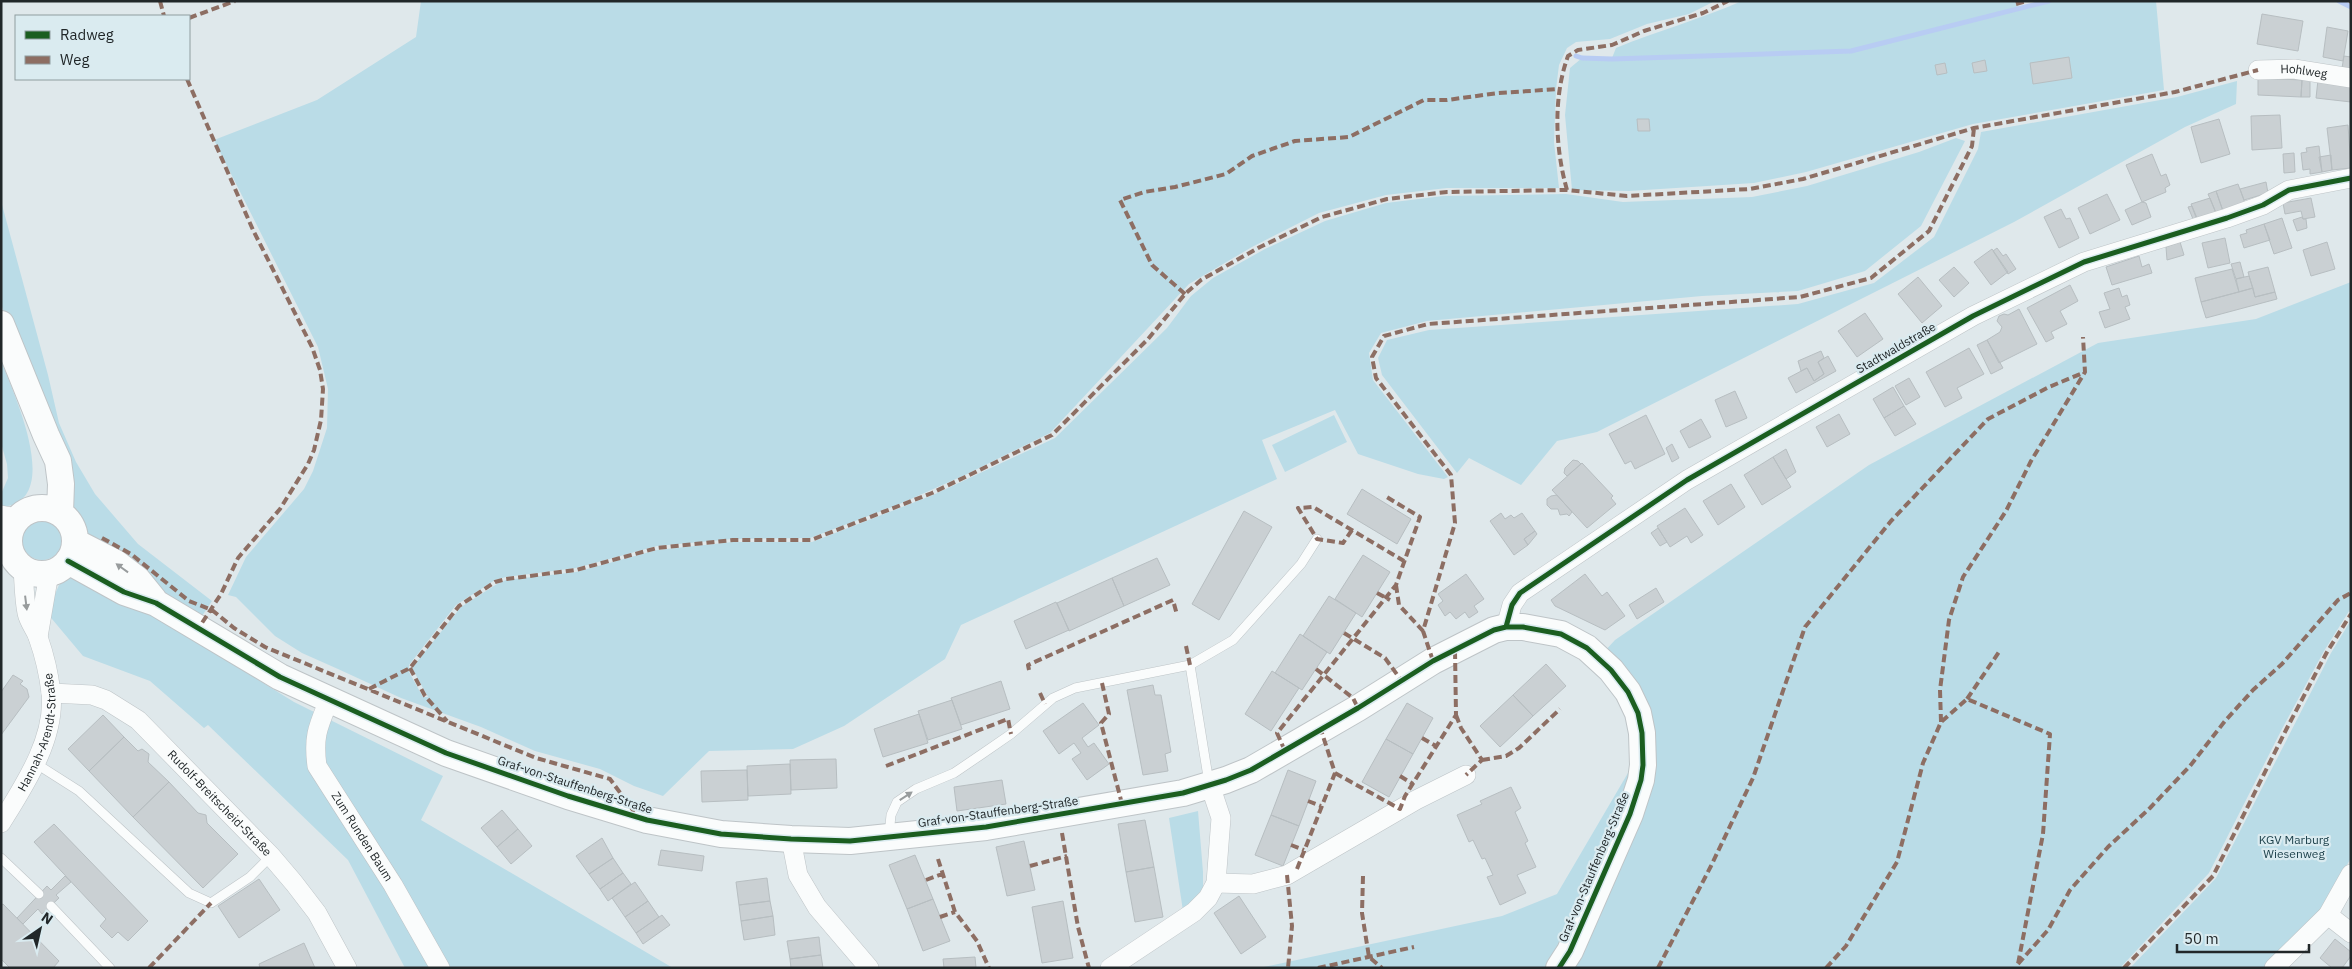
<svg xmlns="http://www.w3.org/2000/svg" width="2352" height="969" font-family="'IBM Plex Sans',sans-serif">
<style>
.green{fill:#badce7}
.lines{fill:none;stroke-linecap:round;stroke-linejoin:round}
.stream{stroke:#b8ccf3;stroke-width:5}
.building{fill:#cad0d3;stroke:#b7bec1}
.lane-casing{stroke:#bec4c7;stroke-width:10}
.street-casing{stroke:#bec4c7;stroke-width:20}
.secondary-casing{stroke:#bec4c7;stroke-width:28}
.lane{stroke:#fafcfc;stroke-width:9}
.street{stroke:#fafcfc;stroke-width:19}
.secondary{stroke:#fafcfc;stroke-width:26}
.quiet{stroke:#8d6e63;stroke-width:4;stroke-dasharray:8 4;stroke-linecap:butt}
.cycleway-casing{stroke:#daebf0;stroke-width:8}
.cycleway{stroke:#1b5e20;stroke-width:5}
.oneway{fill:#989c9d}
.labels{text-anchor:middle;stroke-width:4.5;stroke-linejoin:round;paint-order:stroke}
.street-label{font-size:12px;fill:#212729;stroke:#daebf0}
.park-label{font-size:12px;fill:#1a3e48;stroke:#daebf0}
</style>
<rect width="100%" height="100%" fill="#dfe8eb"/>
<path class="green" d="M 421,1 L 1715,1 L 1689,14 L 1647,24 L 1610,39 L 1576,42 L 1567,48 L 1559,65 L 1556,89 L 1554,142 L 1559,188 L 1447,188 L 1386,195 L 1319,213 L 1252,247 L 1189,284 L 1050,433 L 965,475 L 895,506 L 810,538 L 732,539 L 657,546 L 576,568 L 506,577 L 495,580 L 456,605 L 409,665 L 409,672 L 423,697 L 428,697 L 412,668 L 461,607 L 497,584 L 506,580 L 576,572 L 657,550 L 733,542 L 812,542 L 933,495 L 1055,438 L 1167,328 L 1191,296 L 1213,278 L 1265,249 L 1325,221 L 1386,203 L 1443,196 L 1566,194 L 1623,202 L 1752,197 L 1807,186 L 1919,152 L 1956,138 L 1965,141 L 1921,226 L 1865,271 L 1798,291 L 1702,296 L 1427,321 L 1381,333 L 1369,353 L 1373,380 L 1448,477 L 1444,479 L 1418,474 L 1358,454 L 1335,410 L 1262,440 L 1277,479 L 961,625 L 945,659 L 844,726 L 793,749 L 709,751 L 663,796 L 634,786 L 600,769 L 535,751 L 481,727 L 401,698 L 338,669 L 302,653 L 275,636 L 236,597 L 228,595 L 246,557 L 304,489 L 313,471 L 327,428 L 328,389 L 318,347 L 214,140 L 317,100 L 416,37 Z
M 1742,1 L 2015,1 L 2019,9 L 2049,1 L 2156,1 L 2164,90 L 1973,124 L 1806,172 L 1754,183 L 1629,191 L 1572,190 L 1565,115 L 1570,68 L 1582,58 L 1612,58 L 1616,48 C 1657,31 1701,19 1742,1 Z
M 2237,81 L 2236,104 L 2185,127 L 2014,222 L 1597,432 L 1557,441 L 1521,485 L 1469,458 L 1457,473 L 1382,375 L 1378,358 L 1387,340 L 1429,330 L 1798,304 L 1874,283 L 1934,237 L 1978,149 L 1981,132 L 2177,97 Z
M 1,201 L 48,375 L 59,423 L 76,462 L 95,494 L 138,544 L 212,601 L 198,622 L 84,537 L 71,507 L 1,304 Z
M 2351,282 L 2351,608 L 2324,651 L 2283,727 L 2209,873 L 2120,968 L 1259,968 L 1502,916 L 1557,894 L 1635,761 L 1624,706 L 1592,665 L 1615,640 L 1869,465 L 2098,343 L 2256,319 Z
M 1,361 C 14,394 65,503 1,507 L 1,494 L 8,478 L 7,464 L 1,443 Z
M 1334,415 L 1347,442 L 1285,472 L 1272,445 Z
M22 540a20 20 0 1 1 40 0a20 20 0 1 1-40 0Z
M 74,572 L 88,574 L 294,702 L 443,776 L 421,820 L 673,968 L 405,968 L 348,860 L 208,725 L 204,728 L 150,681 L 83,656 L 47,613 L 59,585 Z
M 2351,620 L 2351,858 L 2320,911 L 2264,968 L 2130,968 L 2216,878 L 2331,653 Z
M 1198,811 L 1203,872 L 1203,893 L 1183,911 L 1169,818 Z"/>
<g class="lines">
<path class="stream" d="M 2339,1 L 2351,7
M 1576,56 L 1582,58 L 1612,59 L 1851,51 L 2049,1"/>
</g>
<path class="building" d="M 2262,14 L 2303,21 L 2298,51 L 2257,44 Z
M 2327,27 L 2348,31 L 2343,61 L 2323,57 Z
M 2344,56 L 2351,57 L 2351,69 L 2342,68 Z
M 2069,57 L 2072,78 L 2033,84 L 2030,63 Z
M 1985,60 L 1987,71 L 1974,73 L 1972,63 Z
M 1945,63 L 1947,73 L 1937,75 L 1935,65 Z
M 2258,78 L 2302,80 L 2301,97 L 2258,95 Z
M 2302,80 L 2310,80 L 2310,97 L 2301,97 Z
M 2318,80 L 2351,85 L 2351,102 L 2316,98 Z
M 2280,115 L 2282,148 L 2252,150 L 2251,116 Z
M 1637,119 L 1649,119 L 1650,131 L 1638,131 Z
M 2219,119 L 2230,154 L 2201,163 L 2191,127 Z
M 2348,125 L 2351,168 L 2332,170 L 2327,128 Z
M 2319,146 L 2322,172 L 2310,174 L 2310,169 L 2303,170 L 2301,153 L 2307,152 L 2306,148 Z
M 2294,153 L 2295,172 L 2284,173 L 2283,154 Z
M 2152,154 L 2161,176 L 2166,174 L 2170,185 L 2165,188 L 2166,192 L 2142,202 L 2126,165 Z
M 2331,155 L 2332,170 L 2322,172 L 2319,157 Z
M 2266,182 L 2268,193 L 2244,200 L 2240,189 Z
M 2238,184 L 2245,203 L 2223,211 L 2216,191 Z
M 2216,191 L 2223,211 L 2216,213 L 2208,194 Z
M 2107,194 L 2120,220 L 2090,234 L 2078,208 Z
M 2210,198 L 2216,213 L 2197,220 L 2191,204 Z
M 2311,198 L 2315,217 L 2303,219 L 2301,211 L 2285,214 L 2283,203 Z
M 2142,202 L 2146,203 L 2151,217 L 2132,225 L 2125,210 Z
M 2192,206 L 2197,218 L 2193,219 L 2188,207 Z
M 2061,209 L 2066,219 L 2070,218 L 2079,238 L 2059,248 L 2044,217 Z
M 2302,217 L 2303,219 L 2306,219 L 2307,228 L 2297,231 L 2293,220 Z
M 2282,218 L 2292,248 L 2274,254 L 2264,224 Z
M 2264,224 L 2270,240 L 2244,248 L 2240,235 L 2247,233 L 2246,230 Z
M 2225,238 L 2230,263 L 2208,268 L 2202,243 Z
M 2180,242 L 2184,255 L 2167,260 L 2166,247 Z
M 2327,242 L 2335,269 L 2311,276 L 2303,250 Z
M 1997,248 L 2003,256 L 2006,254 L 2016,269 L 2008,274 L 1993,251 Z
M 1992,249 L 2008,272 L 1991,285 L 1974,262 Z
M 2139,256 L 2142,267 L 2149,264 L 2152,273 L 2112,285 L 2106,267 Z
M 2240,262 L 2244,277 L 2236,279 L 2231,264 Z
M 1954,267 L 1969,283 L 1954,297 L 1939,280 Z
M 2268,267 L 2275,292 L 2255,297 L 2248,272 Z
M 2232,269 L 2239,292 L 2201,302 L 2195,278 Z
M 2249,276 L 2253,288 L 2239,292 L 2236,279 Z
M 1918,277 L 1942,306 L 1922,323 L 1898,294 Z
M 2070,285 L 2078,301 L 2060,311 L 2067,324 L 2051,332 L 2054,338 L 2046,342 L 2027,308 Z
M 2119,288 L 2122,297 L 2127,295 L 2130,305 L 2125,307 L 2130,319 L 2105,328 L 2099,312 L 2110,309 L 2104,293 Z
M 2253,288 L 2255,297 L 2275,292 L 2277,299 L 2206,318 L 2201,302 Z
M 2019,309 L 2037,344 L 1999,363 L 1987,340 L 2000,332 L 2002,327 L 1997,321 L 1999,316 L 2004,314 L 2008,315 Z
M 1865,313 L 1883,339 L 1857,357 L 1838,331 Z
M 1987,340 L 2003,368 L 1991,374 L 1977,345 Z
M 1969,348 L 1984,374 L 1957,388 L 1962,398 L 1945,407 L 1926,372 Z
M 1821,351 L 1824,358 L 1818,362 L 1824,374 L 1814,381 L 1807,368 L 1801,371 L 1798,361 Z
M 1828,356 L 1836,371 L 1796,393 L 1788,378 L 1807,368 L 1814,381 L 1824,374 L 1818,362 Z
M 1909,378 L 1920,397 L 1906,405 L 1895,386 Z
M 1893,387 L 1904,406 L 1884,418 L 1873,399 Z
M 1735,391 L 1747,418 L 1726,427 L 1715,400 Z
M 1904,406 L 1916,424 L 1895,436 L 1884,418 Z
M 1839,414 L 1850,434 L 1827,447 L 1816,427 Z
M 1646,415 L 1665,454 L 1635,469 L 1631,461 L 1625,464 L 1609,434 Z
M 1701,419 L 1711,437 L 1689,448 L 1680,431 Z
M 1672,444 L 1679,458 L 1672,462 L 1666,448 Z
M 1786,449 L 1796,472 L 1786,479 L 1773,457 Z
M 1773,457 L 1791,487 L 1762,505 L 1744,475 Z
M 1573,460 L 1578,461 L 1581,464 L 1567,476 L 1564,473 L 1565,468 Z
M 1582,463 L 1613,496 L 1611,498 L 1616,504 L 1587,528 L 1552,490 Z
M 1731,484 L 1745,507 L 1718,525 L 1703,501 Z
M 1362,489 L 1411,519 L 1397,544 L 1347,514 Z
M 1557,495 L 1572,512 L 1569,516 L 1567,514 L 1560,515 L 1558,509 L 1551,509 L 1547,505 L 1547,499 L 1551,496 Z
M 1685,508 L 1703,535 L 1691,543 L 1687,536 L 1670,547 L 1657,526 Z
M 1244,511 L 1272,527 L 1219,620 L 1192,604 Z
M 1501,513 L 1505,519 L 1511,515 L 1514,518 L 1522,513 L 1535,531 L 1524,539 L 1528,545 L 1514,555 L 1490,521 Z
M 1658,528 L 1667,542 L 1660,546 L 1651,533 Z
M 1535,531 L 1537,534 L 1528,545 L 1524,539 Z
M 1363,555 L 1390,572 L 1362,617 L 1335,599 Z
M 1157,558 L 1170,585 L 1124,606 L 1112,578 Z
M 1466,574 L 1484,599 L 1474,606 L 1478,612 L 1469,618 L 1465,612 L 1456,619 L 1450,612 L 1445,616 L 1438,605 L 1443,601 L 1438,594 Z
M 1585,574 L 1602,596 L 1607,592 L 1625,616 L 1605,630 L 1555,606 L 1551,600 Z
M 1112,578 L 1124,606 L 1069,631 L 1057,603 Z
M 1656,588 L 1664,602 L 1637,619 L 1629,605 Z
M 1329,596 L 1356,613 L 1330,654 L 1303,636 Z
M 1056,602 L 1069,630 L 1026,649 L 1014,621 Z
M 1300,634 L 1327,652 L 1302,690 L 1275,673 Z
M 1546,664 L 1566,686 L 1533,716 L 1513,695 Z
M 1272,671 L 1299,688 L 1271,731 L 1245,714 Z
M 13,675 L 23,681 L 20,684 L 27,689 L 29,697 L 1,735 L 1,692 Z
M 1001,681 L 1010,709 L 961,725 L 951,698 Z
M 1153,685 L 1155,695 L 1161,695 L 1171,752 L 1165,754 L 1168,771 L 1143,775 L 1127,690 Z
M 1513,695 L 1533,716 L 1500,747 L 1480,726 Z
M 952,700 L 962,729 L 928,740 L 918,711 Z
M 1083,703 L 1099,725 L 1082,738 L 1088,747 L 1094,743 L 1109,764 L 1087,780 L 1072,759 L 1081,753 L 1074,743 L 1059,754 L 1043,731 Z
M 1407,703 L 1433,718 L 1413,754 L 1386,739 Z
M 919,714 L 928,743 L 883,757 L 874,729 Z
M 103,715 L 124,737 L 89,771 L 68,749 Z
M 124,737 L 138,751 L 142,749 L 149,754 L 148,762 L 169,782 L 133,817 L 89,771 Z
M 1386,739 L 1413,754 L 1389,797 L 1362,782 Z
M 836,759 L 837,788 L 791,790 L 790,760 Z
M 790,764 L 791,794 L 748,796 L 747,766 Z
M 747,770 L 748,800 L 702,802 L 701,771 Z
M 1288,770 L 1316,781 L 1299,826 L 1271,815 Z
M 1002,780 L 1006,804 L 957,811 L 954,787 Z
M 169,782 L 198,813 L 206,815 L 207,823 L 238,854 L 203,888 L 133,817 Z
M 1511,787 L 1521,808 L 1515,812 L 1528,841 L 1525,843 L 1536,867 L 1517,875 L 1526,893 L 1500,905 L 1487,877 L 1493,875 L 1485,858 L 1482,859 L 1473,840 L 1469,842 L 1457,815 L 1482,804 L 1480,801 Z
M 502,810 L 518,829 L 497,847 L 481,828 Z
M 1271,815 L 1299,826 L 1283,866 L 1255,855 Z
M 1145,820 L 1154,867 L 1126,872 L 1118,824 Z
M 54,824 L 148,921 L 128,941 L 118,932 L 112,938 L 100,926 L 106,919 L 34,842 Z
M 518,829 L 532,846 L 511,864 L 497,847 Z
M 602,838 L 613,858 L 589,874 L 576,856 Z
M 1024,841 L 1035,890 L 1007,896 L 996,847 Z
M 661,850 L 704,856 L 702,871 L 658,865 Z
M 915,855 L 933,899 L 907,909 L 889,865 Z
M 613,858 L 623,873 L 600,889 L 589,874 Z
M 1154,867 L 1163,917 L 1135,922 L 1126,872 Z
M 623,873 L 631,884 L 608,901 L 600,889 Z
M 65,876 L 71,882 L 56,895 L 59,898 L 42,914 L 38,909 L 23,924 L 17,918 L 47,886 L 51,890 Z
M 767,878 L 770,901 L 739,905 L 736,882 Z
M 259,879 L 280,910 L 239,938 L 218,906 Z
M 635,882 L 648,901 L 625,917 L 612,898 Z
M 1239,896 L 1266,937 L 1241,954 L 1214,913 Z
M 933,899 L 950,941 L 923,951 L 907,909 Z
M 648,901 L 659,917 L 636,933 L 625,917 Z
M 770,901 L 773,916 L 741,921 L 739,905 Z
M 1063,901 L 1073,958 L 1042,963 L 1032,907 Z
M 3,904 L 59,961 L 53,968 L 10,968 L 1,959 L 1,905 Z
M 662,915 L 670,925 L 643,944 L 636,933 Z
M 773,916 L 775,935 L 744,940 L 741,921 Z
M 819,937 L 821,955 L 790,959 L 787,941 Z
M 2335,939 L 2351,952 L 2351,956 L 2342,968 L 2332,968 L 2320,958 Z
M 304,943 L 315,968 L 260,968 L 259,964 Z
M 821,955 L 823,968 L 791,968 L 790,959 Z
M 975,957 L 976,968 L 944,968 L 943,959 Z"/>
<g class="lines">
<g class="lane-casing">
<path id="lane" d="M 1190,665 L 1209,783
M 35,763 L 79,791 L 189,893 L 211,903 L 250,877 L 271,856
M 889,835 L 891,815 L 897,802 L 916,789 L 954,773 L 982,754 L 1011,734 L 1053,698 L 1075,688 L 1190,665 L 1233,640 L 1301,564 L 1317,539
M 1,858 L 39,894
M 51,906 L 110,968"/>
</g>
<g class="street-casing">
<g id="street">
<path id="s1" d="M 2258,70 L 2294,69 L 2351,78"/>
<path d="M 1,515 L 17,518"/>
<path d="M 1,536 L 9,540"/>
<path d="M 1506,627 L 1512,605 L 1520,593 L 1687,480 L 1973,316 L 2084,262 L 2227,218 L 2263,205 L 2289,190 L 2351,178"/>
<path d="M 38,637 L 49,573"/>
<path id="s2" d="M 51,693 L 92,695 L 106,700 L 138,720 L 271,856 L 294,883 L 317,913 L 347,968"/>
<path id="s3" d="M 329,700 C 318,727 313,736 317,766 L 393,885 L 440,968"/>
<path id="s4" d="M 1,823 C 24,786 56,738 51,693 C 49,675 44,654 38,637 C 35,629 29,622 27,613 C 24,598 24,582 23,567"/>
<path d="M 791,839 L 798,875 L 817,907 L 869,968"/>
<path d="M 1216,883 L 1253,884 L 1287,875 L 1416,800 L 1466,775"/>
<path d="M 2328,915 L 2351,933"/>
<path d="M 1110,968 L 1194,912 L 1208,898 L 1216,883 L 1221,818 L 1210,785"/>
<path d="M 2274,968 L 2328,915 L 2351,874"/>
</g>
</g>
<g class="secondary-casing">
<path id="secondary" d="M 1,324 L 46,435 L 58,461 L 61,484 L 60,513
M9 541a33 33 0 1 1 66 0a33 33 0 1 1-66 0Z
M 75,542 L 116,563 L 137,579 L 154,600
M 68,561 L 124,592 L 156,603 L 280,677 L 446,753 L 568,796 L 647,820 L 721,834 L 791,839 L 850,841 L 986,827 L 1183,793 L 1226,780 L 1251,770 L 1358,708 L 1433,661 L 1494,630 L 1506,627 L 1523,627 L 1561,634 L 1587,648 L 1611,670 L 1628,692 L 1638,713 L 1642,733 L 1643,765 L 1641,780 L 1630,814 L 1570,951 L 1559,968"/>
</g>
<use href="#lane" class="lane"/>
<use href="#street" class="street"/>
<use href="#secondary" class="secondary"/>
<path class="quiet" d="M 160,1 L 164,16
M 2350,1 L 2351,2
M 2016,4 L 2027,1
M 189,18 L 235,1
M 187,79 L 253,230 L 312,347 L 320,370 L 323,389 L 321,420 L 314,450 L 308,464 L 280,509 L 238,558 L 221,594 L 198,629
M 1567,190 C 1555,148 1553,97 1568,56 L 1578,50 L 1612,45 L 1644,31 L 1703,13 L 1728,1
M 1185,294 L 1152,265 L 1120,200 L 1144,192 L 1175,187 L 1226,174 L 1252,156 L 1295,141 L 1349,137 L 1424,100 L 1447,100 L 1498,93 L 1560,89
M 1352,530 L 1343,543 L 1317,539 L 1298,508 L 1313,507 L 1404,561
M 102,538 L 131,554 L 189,601 L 212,610 L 234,628 L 265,647 L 536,758 L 610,779 L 638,817
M 1396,585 L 1399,605 L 1423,631
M 1377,593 L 1390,600
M 1344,633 L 1385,658 L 1401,680
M 1186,646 L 1190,665
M 1433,661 L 1423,631 L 1455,523 L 1451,475 L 1376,378 L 1372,357 L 1384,336 L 1428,324 L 1800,297 L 1871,278 L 1929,231 L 1972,146 L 1974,128
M 410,668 L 425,696 L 447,721
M 1316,669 L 1353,698 L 1358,708
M 1029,670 L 1028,665 L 1173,600 L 1177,615
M 1102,683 L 1109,714 L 1101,723 L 1122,804
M 369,689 L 410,668 L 459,606 L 495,582 L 506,579 L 576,570 L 657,548 L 733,540 L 811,540 L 932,493 L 1052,435 L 1148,339 L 1185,294 L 1201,280 L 1260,247 L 1322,217 L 1387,199 L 1447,192 L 1567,190 L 1627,196 L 1750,189 L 1803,179 L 1974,128 L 2175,92 L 2258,70
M 1040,693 L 1045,704
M 1967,699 L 1999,652
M 1456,715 L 1461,728 L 1482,760 L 1466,775
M 1941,722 L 1940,690 L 1949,620 L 1963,577 L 2006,511 L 2031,461 L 2085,372 L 2083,337
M 1422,738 L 1436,746
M 1285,751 L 1277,733 L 1396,585 L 1420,517 L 1385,496
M 1482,760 L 1506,756 L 1519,748 L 1560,709
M 886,766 L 1008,719 L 1011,734
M 1335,773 L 1400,809 L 1405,796 L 1456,715 L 1455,650
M 1400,776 L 1413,784
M 1308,801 L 1321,806
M 1062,833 L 1078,927 L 1089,968
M 1291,845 L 1304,850
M 938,859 L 955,912 L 977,941 L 989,968
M 1030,866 L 1067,856
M 1297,869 L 1335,773 L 1321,730
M 1287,875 L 1292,926 L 1288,968
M 1363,876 L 1362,913 L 1369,957 L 1382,968
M 926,880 L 942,874
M 940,917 L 955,912
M 2018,964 L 2048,930 L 2070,890 L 2108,847 L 2150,808 L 2190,766 L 2225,721 L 2253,690 L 2282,664 L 2338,600 L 2351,593
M 149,968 L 211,903
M 1318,968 L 1414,947
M 1658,968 L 1711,866 L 1753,778 L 1805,627 L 1891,521 L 1988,419 L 2049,387 L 2085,372
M 1826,968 L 1846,946 L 1897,862 L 1923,763 L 1941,722 L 1967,699 L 2050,734 L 2043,834 L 2018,964
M 2124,968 L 2213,876 L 2287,728 L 2327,652 L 2351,614"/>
<g class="cycleway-casing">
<path id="cycleway" d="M 68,561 L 124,592 L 156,603 L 280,677 L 446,753 L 568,796 L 647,820 L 721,834 L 791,839 L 850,841 L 986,827 L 1183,793 L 1226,780 L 1251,770 L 1358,708 L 1433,661 L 1494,630 L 1506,627 L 1523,627 L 1561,634 L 1587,648 L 1611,670 L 1628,692 L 1638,713 L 1642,733 L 1643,765 L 1641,780 L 1630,814 L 1570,951 L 1559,968
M 1506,627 L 1512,605 L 1520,593 L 1687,480 L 1973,316 L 2084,262 L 2227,218 L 2263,205 L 2289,190 L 2351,178"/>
</g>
<use href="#cycleway" class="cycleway"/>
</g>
<defs><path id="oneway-solid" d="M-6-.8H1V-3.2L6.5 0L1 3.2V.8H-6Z" transform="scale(1.25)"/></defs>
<g class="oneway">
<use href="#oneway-solid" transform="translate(122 568) rotate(-144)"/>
<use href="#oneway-solid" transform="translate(26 603) rotate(83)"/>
<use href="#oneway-solid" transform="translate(906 796) rotate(-33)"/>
</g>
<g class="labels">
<g class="street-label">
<text dy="4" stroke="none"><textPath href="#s1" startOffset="46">Hohlweg</textPath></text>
<text transform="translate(1896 348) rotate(-30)" y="4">Stadtwaldstraße</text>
<text dy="4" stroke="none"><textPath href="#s4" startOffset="100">Hannah-Arendt-Straße</textPath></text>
<text transform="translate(575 785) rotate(18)" y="4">Graf-von-Stauffenberg-Straße</text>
<text dy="4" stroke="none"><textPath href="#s2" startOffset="210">Rudolf-Breitscheid-Straße</textPath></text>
<text transform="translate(998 812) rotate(-8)" y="4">Graf-von-Stauffenberg-Straße</text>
<text dy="4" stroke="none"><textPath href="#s3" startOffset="152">Zum Runden Baum</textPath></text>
<text transform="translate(1594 867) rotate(-67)" y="4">Graf-von-Stauffenberg-Straße</text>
</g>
<g class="park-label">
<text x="2294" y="844">KGV Marburg<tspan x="2294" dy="14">Wiesenweg</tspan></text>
</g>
</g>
<rect width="2352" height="969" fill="none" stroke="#212729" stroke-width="5"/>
<rect x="15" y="15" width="175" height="65" fill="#daebf0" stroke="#909da0"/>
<rect x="25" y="31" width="25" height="8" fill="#1b5e20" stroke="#909da0"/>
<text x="60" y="40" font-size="15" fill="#212729">Radweg</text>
<rect x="25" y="56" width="25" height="8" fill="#8d6e63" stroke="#909da0"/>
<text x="60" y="65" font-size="15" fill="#212729">Weg</text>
<g transform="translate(40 929) rotate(34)" stroke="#daebf0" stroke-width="4" paint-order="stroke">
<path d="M0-4L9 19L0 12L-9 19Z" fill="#212729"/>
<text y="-8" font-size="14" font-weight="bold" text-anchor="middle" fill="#212729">N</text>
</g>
<path d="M2177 944v8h132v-8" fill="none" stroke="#212729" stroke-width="2.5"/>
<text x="2184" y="944" font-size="15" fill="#212729" stroke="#daebf0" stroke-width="4" paint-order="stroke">50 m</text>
</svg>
